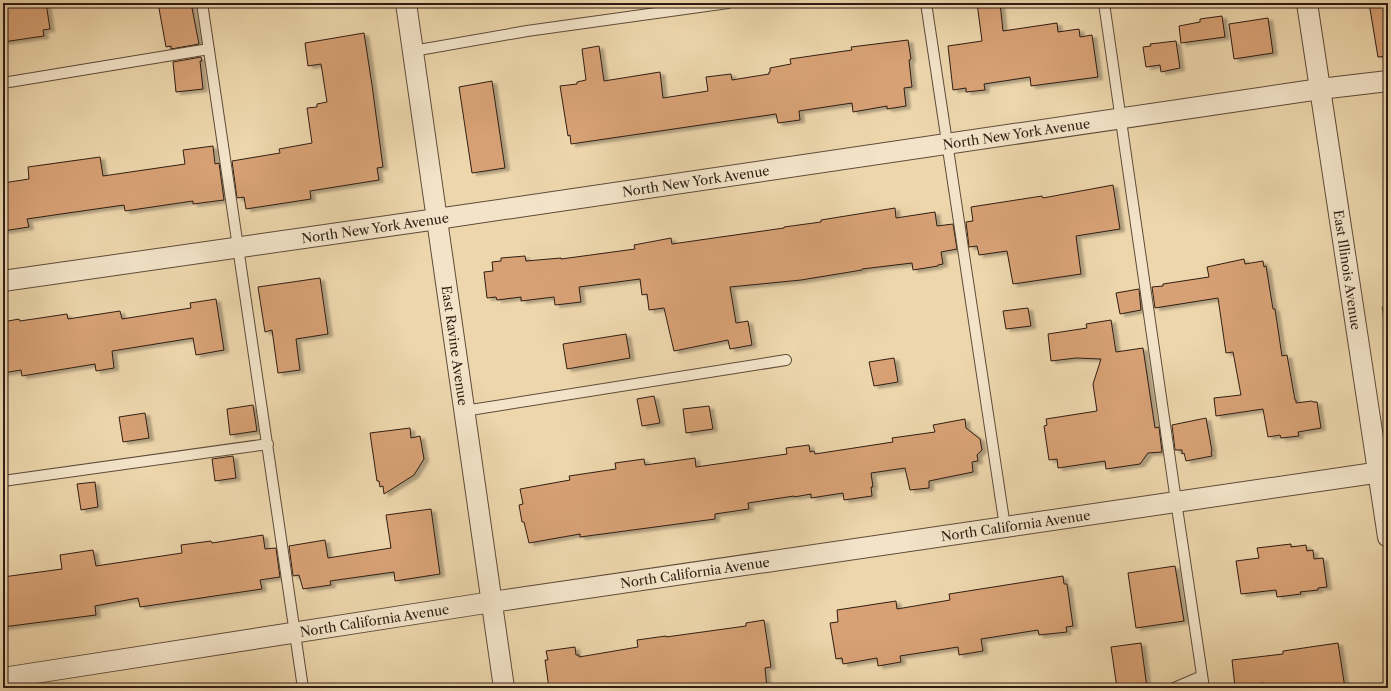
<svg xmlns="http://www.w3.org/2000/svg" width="1391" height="691" font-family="'Libre Caslon Text',serif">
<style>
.green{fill:#b7be8a;stroke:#736e4e}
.building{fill:#d7a174;stroke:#2f1d13;filter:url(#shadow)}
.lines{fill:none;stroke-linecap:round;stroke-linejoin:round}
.service-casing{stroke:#5e4b39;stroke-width:12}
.minor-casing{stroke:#5e4b39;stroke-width:22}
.service{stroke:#f3e4c9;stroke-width:10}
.minor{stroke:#f3e4c9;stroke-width:20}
.labels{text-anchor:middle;stroke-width:3;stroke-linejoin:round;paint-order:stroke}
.street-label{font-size:13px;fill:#2f1d13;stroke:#f3e4c9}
</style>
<defs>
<filter id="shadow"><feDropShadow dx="4.5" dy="2.5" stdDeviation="1" flood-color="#0004"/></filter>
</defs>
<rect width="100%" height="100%" fill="#edd6ac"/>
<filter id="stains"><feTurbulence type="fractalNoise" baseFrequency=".005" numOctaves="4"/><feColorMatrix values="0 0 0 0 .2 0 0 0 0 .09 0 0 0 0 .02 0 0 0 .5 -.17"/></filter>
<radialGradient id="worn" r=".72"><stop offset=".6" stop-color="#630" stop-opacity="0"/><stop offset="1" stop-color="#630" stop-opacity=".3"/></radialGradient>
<path class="green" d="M 1388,306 L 1388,347 L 1382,307 Z"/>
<path class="building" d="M 3,3 L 46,3 L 50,29 L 43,30 L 44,36 L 3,42 Z
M 158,3 L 191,3 L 199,44 L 171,49 L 171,46 L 166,47 Z
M 977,3 L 1000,3 L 1003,31 L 1057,23 L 1058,32 L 1079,29 L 1080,37 L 1092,35 L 1098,77 L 1031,86 L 1030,77 L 984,84 L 985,90 L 966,92 L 966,88 L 953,90 L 948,46 L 982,41 Z
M 1369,3 L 1388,3 L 1388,56 L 1378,57 Z
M 1222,16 L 1225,37 L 1181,43 L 1179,26 L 1200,22 L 1200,19 Z
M 1268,18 L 1273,53 L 1234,59 L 1229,24 Z
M 364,33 L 372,85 L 383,167 L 377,168 L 379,180 L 310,191 L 311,199 L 246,209 L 244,197 L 237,198 L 232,161 L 280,153 L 279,149 L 312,143 L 307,108 L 317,107 L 317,104 L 327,102 L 321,64 L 308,66 L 305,43 Z
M 908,40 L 911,59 L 909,60 L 912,87 L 904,88 L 906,106 L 887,109 L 887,106 L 853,112 L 852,103 L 799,111 L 800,120 L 778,123 L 776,114 L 571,144 L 570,135 L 568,136 L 560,86 L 577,84 L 577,82 L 586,80 L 582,49 L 599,46 L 604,81 L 660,72 L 663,98 L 708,91 L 706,77 L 731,74 L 732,80 L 769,74 L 769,72 L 770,72 L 770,68 L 791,64 L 790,59 L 852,50 L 851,47 Z
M 1176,41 L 1180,68 L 1161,72 L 1160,65 L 1146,67 L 1143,47 L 1151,46 L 1150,44 Z
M 201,57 L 202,61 L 200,61 L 203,89 L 176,92 L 173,62 Z
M 492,81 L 505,168 L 472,173 L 459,87 Z
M 213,146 L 215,164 L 219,163 L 224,200 L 193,204 L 193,201 L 125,211 L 124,205 L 61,214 L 27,219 L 29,227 L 3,231 L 3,183 L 29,179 L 28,167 L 100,157 L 103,176 L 185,164 L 183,150 Z
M 1113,185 L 1120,229 L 1076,236 L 1081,274 L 1013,284 L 1007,251 L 979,255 L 977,246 L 969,247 L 966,222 L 973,221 L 971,207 L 1042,196 L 1043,198 Z
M 895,208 L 896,218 L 935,212 L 937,226 L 953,224 L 957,249 L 941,252 L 943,264 L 938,265 L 938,266 L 913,270 L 912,263 L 862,269 L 862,270 L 801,280 L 730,287 L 736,323 L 748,321 L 752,345 L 730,349 L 728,340 L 674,351 L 664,308 L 649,310 L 647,294 L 642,295 L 640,279 L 579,287 L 581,302 L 564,304 L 555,305 L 554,297 L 521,301 L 521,297 L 497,300 L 496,297 L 487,298 L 484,272 L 493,271 L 492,262 L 501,261 L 501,258 L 525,256 L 526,261 L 561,258 L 561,259 L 635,249 L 634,245 L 671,238 L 672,244 L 784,228 L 784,227 L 821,222 L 821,220 Z
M 1244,259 L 1245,264 L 1263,261 L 1264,267 L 1266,266 L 1273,309 L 1275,309 L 1282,356 L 1287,355 L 1295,400 L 1296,400 L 1296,403 L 1312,401 L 1313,402 L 1317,402 L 1321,428 L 1298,432 L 1299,436 L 1281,438 L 1280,435 L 1268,437 L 1263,409 L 1216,416 L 1214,398 L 1241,395 L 1233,352 L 1226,353 L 1218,298 L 1155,308 L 1152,287 L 1163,286 L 1163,284 L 1209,277 L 1207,267 Z
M 320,278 L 328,334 L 296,339 L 300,370 L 278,373 L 272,330 L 265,332 L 258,287 Z
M 1139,289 L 1141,310 L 1120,314 L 1116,293 Z
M 216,299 L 224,350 L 196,355 L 193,338 L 112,351 L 114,368 L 96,371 L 95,364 L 22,376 L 21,370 L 3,373 L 3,322 L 19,319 L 20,321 L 67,314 L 68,319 L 120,311 L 122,319 L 191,308 L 190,303 Z
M 1028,308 L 1031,326 L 1006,329 L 1003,311 Z
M 1111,320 L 1116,352 L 1143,348 L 1155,428 L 1159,427 L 1162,452 L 1148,453 L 1140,464 L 1106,469 L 1105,461 L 1058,468 L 1057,459 L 1049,460 L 1044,426 L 1047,425 L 1046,419 L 1097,411 L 1093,384 L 1101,359 L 1076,358 L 1051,361 L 1048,334 L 1087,328 L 1086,324 Z
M 626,334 L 630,358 L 567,369 L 563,344 Z
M 894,358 L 898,382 L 874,386 L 869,362 Z
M 654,396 L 660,423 L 642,426 L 637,399 Z
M 253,405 L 257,431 L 230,435 L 227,409 Z
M 709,406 L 713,429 L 686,433 L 683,409 Z
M 145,413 L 149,438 L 123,442 L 119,417 Z
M 1206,418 L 1212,451 L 1211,452 L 1212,456 L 1186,461 L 1184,453 L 1182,454 L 1182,450 L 1175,450 L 1172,425 Z
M 965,419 L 966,428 L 980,439 L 982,450 L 977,455 L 978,461 L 972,462 L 973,472 L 929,481 L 929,488 L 910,490 L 905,468 L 871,473 L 873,487 L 871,487 L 872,496 L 844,500 L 843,493 L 811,498 L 811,494 L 794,497 L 794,496 L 748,503 L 749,509 L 715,514 L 715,519 L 580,537 L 580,534 L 529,543 L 524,522 L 522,522 L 519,505 L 523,504 L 520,489 L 570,480 L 569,476 L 616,469 L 615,463 L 644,459 L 645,465 L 695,458 L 696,467 L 787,454 L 786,448 L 809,445 L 810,452 L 814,451 L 815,454 L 893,442 L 892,438 L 935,432 L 933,425 Z
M 410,428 L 411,438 L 420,436 L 424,459 L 414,475 L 384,494 L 383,486 L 380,487 L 379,481 L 377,481 L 370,433 Z
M 233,456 L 236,478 L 215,481 L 212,459 Z
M 95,482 L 98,507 L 81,510 L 77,484 Z
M 431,509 L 440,574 L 395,581 L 394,572 L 330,581 L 331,585 L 303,589 L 299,575 L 293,576 L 289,546 L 325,540 L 328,558 L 391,548 L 386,515 Z
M 263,535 L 265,549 L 276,548 L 280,577 L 260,580 L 262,589 L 140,607 L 138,598 L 95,606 L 96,615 L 3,627 L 3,577 L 62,569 L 60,555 L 93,550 L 96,566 L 182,553 L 181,545 L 211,541 L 212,543 Z
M 1291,544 L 1291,547 L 1306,545 L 1307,551 L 1313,550 L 1314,559 L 1323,558 L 1327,587 L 1318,588 L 1318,590 L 1300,592 L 1301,594 L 1277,597 L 1276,590 L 1241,594 L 1236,561 L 1259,558 L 1257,548 Z
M 1175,566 L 1184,621 L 1136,628 L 1128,573 Z
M 1063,576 L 1064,584 L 1067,584 L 1073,626 L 1066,627 L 1067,632 L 1039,635 L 1038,630 L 981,639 L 983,651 L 959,655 L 958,647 L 900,656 L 901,662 L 878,666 L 877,658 L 843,664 L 842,658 L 836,659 L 830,623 L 838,622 L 837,610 L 896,601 L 897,609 L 950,600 L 949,594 Z
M 764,620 L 771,667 L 765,668 L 767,688 L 549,688 L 545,660 L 548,660 L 546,651 L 575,647 L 576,655 L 579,655 L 579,657 L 638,647 L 637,640 L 666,636 L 666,637 L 746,626 L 746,623 Z
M 1141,643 L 1147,688 L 1117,688 L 1111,647 Z
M 1338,643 L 1345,688 L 1264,688 L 1264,683 L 1235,687 L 1232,660 L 1283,654 L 1283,651 Z"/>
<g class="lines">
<g class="service-casing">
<path id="service" d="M 202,3 L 303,688
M 926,3 L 1005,527
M 1104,3 L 1176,501 L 1204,688
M 413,51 L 527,31 L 728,3
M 3,83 L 209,49
M 464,411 L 786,360
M 3,481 L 268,444
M 1174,688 L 1202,676"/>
</g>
<g class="minor-casing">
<g id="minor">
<path id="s1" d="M 406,3 L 504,688"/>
<path id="s2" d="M 1307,3 L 1388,537"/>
<path id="s3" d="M 3,281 L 437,219 L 1320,89 L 1388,81"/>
<path id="s4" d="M 3,678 L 492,602 L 1388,471"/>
</g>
</g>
<use href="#service" class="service"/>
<use href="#minor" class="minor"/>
</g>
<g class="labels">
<g class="street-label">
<text dy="5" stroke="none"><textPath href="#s3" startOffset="1024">North New York Avenue</textPath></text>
<text dy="5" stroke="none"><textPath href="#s3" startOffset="700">North New York Avenue</textPath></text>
<text dy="5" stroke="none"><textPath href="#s3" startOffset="376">North New York Avenue</textPath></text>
<text dy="5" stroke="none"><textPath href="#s2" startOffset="270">East Illinois Avenue</textPath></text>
<text dy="5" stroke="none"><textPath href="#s1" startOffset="346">East Ravine Avenue</textPath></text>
<text dy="5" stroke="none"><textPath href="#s4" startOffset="1024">North California Avenue</textPath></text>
<text dy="5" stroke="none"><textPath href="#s4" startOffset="700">North California Avenue</textPath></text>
<text dy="5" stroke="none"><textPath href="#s4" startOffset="376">North California Avenue</textPath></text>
</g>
</g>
<rect width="1391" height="691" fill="none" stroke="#edd6ac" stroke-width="16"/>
<rect x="4" y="4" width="1383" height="683" fill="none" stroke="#2f1d13" stroke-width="2"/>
<rect x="8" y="8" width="1375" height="675" fill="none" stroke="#2f1d13"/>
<rect width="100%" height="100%" filter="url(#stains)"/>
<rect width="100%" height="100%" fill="url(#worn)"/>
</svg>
